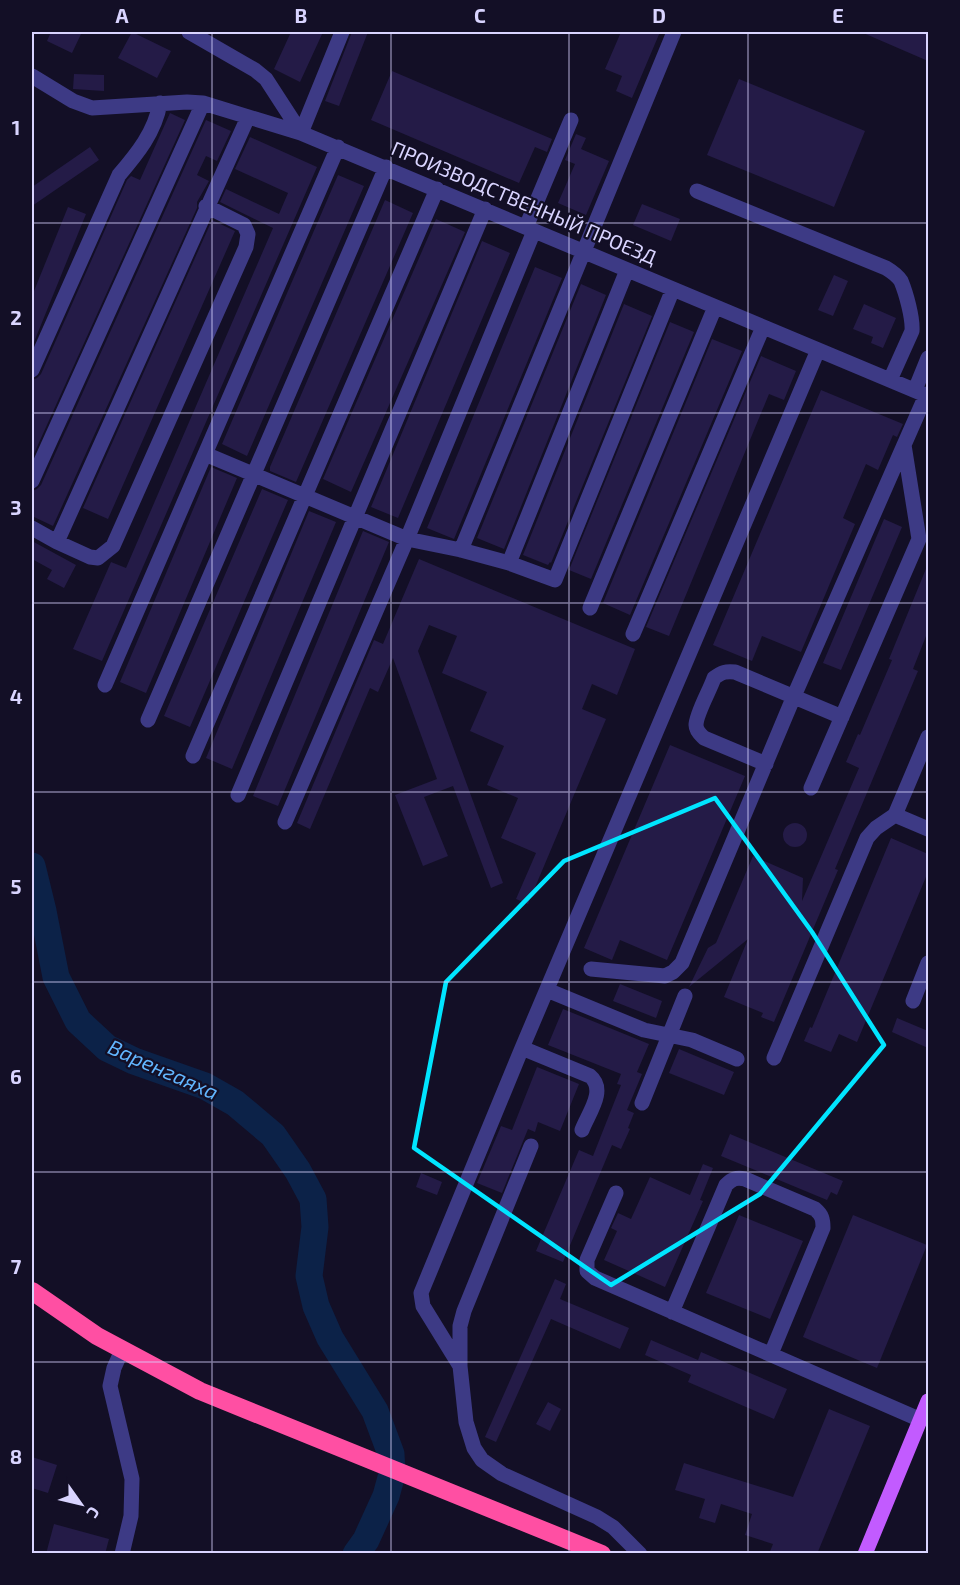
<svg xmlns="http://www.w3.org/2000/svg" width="960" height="1585" font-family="'Exo 2',sans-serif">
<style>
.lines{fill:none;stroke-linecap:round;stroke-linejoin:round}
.river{stroke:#0c2248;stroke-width:27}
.building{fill:#241b47}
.minor{stroke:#3d3a85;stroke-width:15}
.major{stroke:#c25bff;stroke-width:15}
.highway{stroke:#ff4fa3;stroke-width:18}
.marked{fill:none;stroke:#00e5ff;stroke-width:4.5;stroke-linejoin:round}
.grid{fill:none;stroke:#d9d4ff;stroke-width:1.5;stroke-opacity:0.55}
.labels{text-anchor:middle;stroke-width:4.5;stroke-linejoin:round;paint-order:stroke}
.street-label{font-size:20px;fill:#d9d4ff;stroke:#130f26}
.water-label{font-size:21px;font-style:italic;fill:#62b6ff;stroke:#130f26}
.neatline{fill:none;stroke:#d9d4ff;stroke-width:2}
.grid-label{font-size:20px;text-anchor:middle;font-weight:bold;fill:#d9d4ff}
</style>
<rect width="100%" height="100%" fill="#130f26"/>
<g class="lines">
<path class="river" d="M 32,866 L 43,911 L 56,977 L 78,1021 L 107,1048 L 134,1061 L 205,1086 L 235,1103 L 273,1135 L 298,1171 L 313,1199 L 315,1227 L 309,1276 L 316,1306 L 330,1338 L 375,1411 L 391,1454 L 392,1474 L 386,1496 L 366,1540 L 356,1554"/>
</g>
<path class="building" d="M 51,32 L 82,32 L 72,53 L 47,41 Z
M 132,32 L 171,51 L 157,78 L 118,58 Z
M 291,32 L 323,32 L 300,82 L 274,69 Z
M 352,32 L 368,32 L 339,106 L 325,101 Z
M 621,32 L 660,32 L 632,98 L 616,91 L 622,76 L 605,69 Z
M 861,32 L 928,32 L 928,61 Z
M 392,71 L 552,139 L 547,152 L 535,147 L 519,183 L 371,120 Z
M 74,74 L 104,75 L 104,91 L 73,89 Z
M 739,79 L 865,131 L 834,207 L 707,155 Z
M 170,113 L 185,120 L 32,458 L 32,380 L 37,378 L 41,374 L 127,180 L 131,176 L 140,180 Z
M 206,120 L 231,131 L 217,161 L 206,156 L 197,175 L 209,181 L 197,202 L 197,208 L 53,526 L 32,516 L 32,491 L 37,489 L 41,485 Z
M 576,134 L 586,138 L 581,149 L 609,161 L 586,215 L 558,203 L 575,164 L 565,160 Z
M 250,137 L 317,167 L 102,661 L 73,649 L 111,562 L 126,568 L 273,228 L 220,202 L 226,189 L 279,214 L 288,193 L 235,169 Z
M 90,147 L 99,160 L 32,206 L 32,187 Z
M 338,175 L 364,186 L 247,456 L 222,444 Z
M 385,200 L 413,213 L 296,482 L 270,471 L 270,467 Z
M 642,204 L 680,219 L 671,241 L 633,225 Z
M 68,207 L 86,214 L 32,347 L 32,296 Z
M 436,219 L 465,232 L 351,492 L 323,479 Z
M 212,220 L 235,231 L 108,519 L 83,508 Z
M 482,241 L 510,253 L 398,518 L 371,507 Z
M 535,267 L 562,278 L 454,539 L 427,528 Z
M 834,275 L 848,281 L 833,316 L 818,310 Z
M 581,284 L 606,295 L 504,549 L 477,538 Z
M 624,304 L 652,316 L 551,563 L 550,562 L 548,565 L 523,555 Z
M 864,304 L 896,318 L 883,348 L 871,343 L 873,337 L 853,329 Z
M 670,322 L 694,332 L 591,579 L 569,570 Z
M 712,339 L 742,351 L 630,615 L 603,603 Z
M 761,356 L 796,371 L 784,400 L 769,394 L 669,636 L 646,627 Z
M 821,390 L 903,424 L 897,437 L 893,435 L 878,470 L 866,464 L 843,518 L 855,524 L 801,652 L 762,636 L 752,661 L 713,645 Z
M 211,467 L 237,478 L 146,693 L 120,682 Z
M 262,489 L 288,500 L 190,727 L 164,716 Z
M 309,511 L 336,522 L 232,769 L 206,758 Z
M 884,519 L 902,527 L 841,670 L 823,663 Z
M 363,531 L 389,542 L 278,806 L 253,796 Z
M 32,541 L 76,565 L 64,588 L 47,579 L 52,570 L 32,559 Z
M 419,559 L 635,649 L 617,695 L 592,684 L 582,709 L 606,719 L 528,904 L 516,899 L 536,853 L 501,838 L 518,798 L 487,785 L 504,746 L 470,731 L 487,692 L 442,673 L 457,636 L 429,625 L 418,651 L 503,883 L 491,888 L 453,786 L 424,797 L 448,856 L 423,866 L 395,795 L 437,779 L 393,658 L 378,692 L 370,688 L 310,829 L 297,823 L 374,640 L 383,644 Z
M 928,564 L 928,631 L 913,669 L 918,671 L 835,869 L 838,870 L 774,1022 L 761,1017 L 763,1013 L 724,997 L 748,939 L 689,987 L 708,948 L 716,943 L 753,856 L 803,878 L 802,901 L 859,768 L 846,762 L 858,734 L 860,735 L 892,660 L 889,659 Z
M 670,745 L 745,776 L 667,960 L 620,940 L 612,960 L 584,948 Z
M783 835a12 12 0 1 1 24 0a12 12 0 1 1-24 0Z
M 891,838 L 928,854 L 928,872 L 857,1042 L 839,1034 L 831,1052 L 804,1041 L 810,1027 L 812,1028 Z
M 620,984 L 662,1001 L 656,1018 L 613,1001 Z
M 563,1009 L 649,1044 L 637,1072 L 642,1074 L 627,1110 L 634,1113 L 628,1128 L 630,1129 L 621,1149 L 612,1145 L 563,1262 L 536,1251 L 579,1150 L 593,1156 L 621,1085 L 617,1084 L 621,1074 L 548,1045 Z
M 897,1018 L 928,1031 L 928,1048 L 892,1032 Z
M 679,1049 L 734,1072 L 724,1095 L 669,1073 Z
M 537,1067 L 579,1084 L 560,1131 L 538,1122 L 535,1132 L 528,1129 L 502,1193 L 477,1183 L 501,1126 L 512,1130 Z
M 730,1134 L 843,1181 L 837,1195 L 831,1192 L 827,1200 L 721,1156 Z
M 703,1164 L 713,1168 L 700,1200 L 703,1201 L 665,1287 L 604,1260 L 617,1231 L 611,1228 L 618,1213 L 631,1219 L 650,1177 L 690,1195 Z
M 421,1173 L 442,1182 L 437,1195 L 416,1187 Z
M 739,1215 L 803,1241 L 770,1319 L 706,1293 Z
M 853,1215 L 927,1245 L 877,1368 L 803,1337 Z
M 555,1279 L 566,1284 L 560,1299 L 629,1328 L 620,1349 L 551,1319 L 496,1442 L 485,1437 Z
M 651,1340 L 698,1360 L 701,1352 L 787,1389 L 774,1419 L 688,1382 L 691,1375 L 645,1355 Z
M 548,1402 L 561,1409 L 550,1431 L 536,1424 Z
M 829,1409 L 870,1426 L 817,1554 L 769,1554 L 773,1544 L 745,1535 L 752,1514 L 721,1504 L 715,1523 L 699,1518 L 705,1499 L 675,1490 L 684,1463 L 793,1497 Z
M 32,1457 L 57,1465 L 48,1493 L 32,1488 Z
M 54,1524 L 109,1539 L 105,1554 L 46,1554 Z"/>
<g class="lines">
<path class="minor" d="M 189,32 L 255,70 L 266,79 L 301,133
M 32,76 L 73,101 L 92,108 L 187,102 L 203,103 L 301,133 L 928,396
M 301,133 L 342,32
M 697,191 L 886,268 C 891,271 897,275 901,281 C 906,293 913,318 912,331 L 890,380
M 526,227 L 571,120
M 32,370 L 119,175 C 137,154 155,132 160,103
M 915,390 L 928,358
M 205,454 L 407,539 L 461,550 L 509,563 L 555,580 L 673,289
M 32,481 L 203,103
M 32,528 L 57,542 L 248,117
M 57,542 L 90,557 L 98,558 L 113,546 L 246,247 L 248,234 L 244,225 L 206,206
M 461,550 L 674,32
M 509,563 L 627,270
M 590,608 L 715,307
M 633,634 L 763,327
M 105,685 L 338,147
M 148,720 L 386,167
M 928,737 L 895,815 L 928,829
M 193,756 L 437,189
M 766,764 L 704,738 C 701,735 696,731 696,725 C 696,714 710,690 714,678 C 722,672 726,671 735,672 L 842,717
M 811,788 L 919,539 L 904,445 L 926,395
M 238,795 L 485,209
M 285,822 L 407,539 L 534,231
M 591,969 L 665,976 L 673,972 L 682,963 L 794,696 L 904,445
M 547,990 L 644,1030 L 692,1040 L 737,1059
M 913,1001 L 928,963
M 522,1048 L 590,1076 C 607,1090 588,1114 582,1130
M 774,1058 L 867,838 L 876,828 L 895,815
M 642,1103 L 685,996
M 616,1193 L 587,1260 L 587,1271 L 595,1278 L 921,1420
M 672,1312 L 726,1185 C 732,1179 736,1177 745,1179 L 815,1209 C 822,1215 823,1219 823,1228 L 771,1354
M 122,1350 L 114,1368 L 110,1386 L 132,1479 L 131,1516 L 122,1554
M 460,1366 L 460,1326 L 464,1311 L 531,1146
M 640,1554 L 613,1527 L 597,1517 L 502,1474 L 482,1460 L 474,1448 L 466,1422 L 460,1366 L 423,1306 L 421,1293 L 522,1048 L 818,350"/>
<path class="major" d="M 865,1554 L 928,1401"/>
<path class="highway" d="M 32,1291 L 97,1336 L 200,1391 L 602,1554"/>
</g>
<path class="marked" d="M 715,798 L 812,932 L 884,1045 L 760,1194 L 611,1285 L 414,1148 L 446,982 L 564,861 Z"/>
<path class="grid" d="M 212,32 L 212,1554M 391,32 L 391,1554M 569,32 L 569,1554M 748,32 L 748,1554M 32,223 L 928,223M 32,413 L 928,413M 32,603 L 928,603M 32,792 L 928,792M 32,982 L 928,982M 32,1172 L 928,1172M 32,1362 L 928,1362"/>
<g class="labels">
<g class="street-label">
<text transform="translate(524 203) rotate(23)" y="7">ПРОИЗВОДСТВЕННЫЙ ПРОЕЗД</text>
</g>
<g class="water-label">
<text transform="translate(163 1070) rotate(24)" y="7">Варенгаяха</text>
</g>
</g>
<rect width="960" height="1585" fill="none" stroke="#130f26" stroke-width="66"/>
<g transform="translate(81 1504) rotate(124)" stroke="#130f26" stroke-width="4.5" paint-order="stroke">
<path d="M0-4.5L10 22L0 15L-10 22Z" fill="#d9d4ff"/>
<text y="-9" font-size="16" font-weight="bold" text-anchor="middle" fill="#d9d4ff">С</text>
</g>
<rect x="33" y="33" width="894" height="1519" class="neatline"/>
<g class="grid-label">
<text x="122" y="23">A</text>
<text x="301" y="23">B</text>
<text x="480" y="23">C</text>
<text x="659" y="23">D</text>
<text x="838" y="23">E</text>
<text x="16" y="135">1</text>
<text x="16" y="325">2</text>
<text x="16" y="515">3</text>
<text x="16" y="704">4</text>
<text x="16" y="894">5</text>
<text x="16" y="1084">6</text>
<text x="16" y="1274">7</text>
<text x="16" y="1464">8</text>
</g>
</svg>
